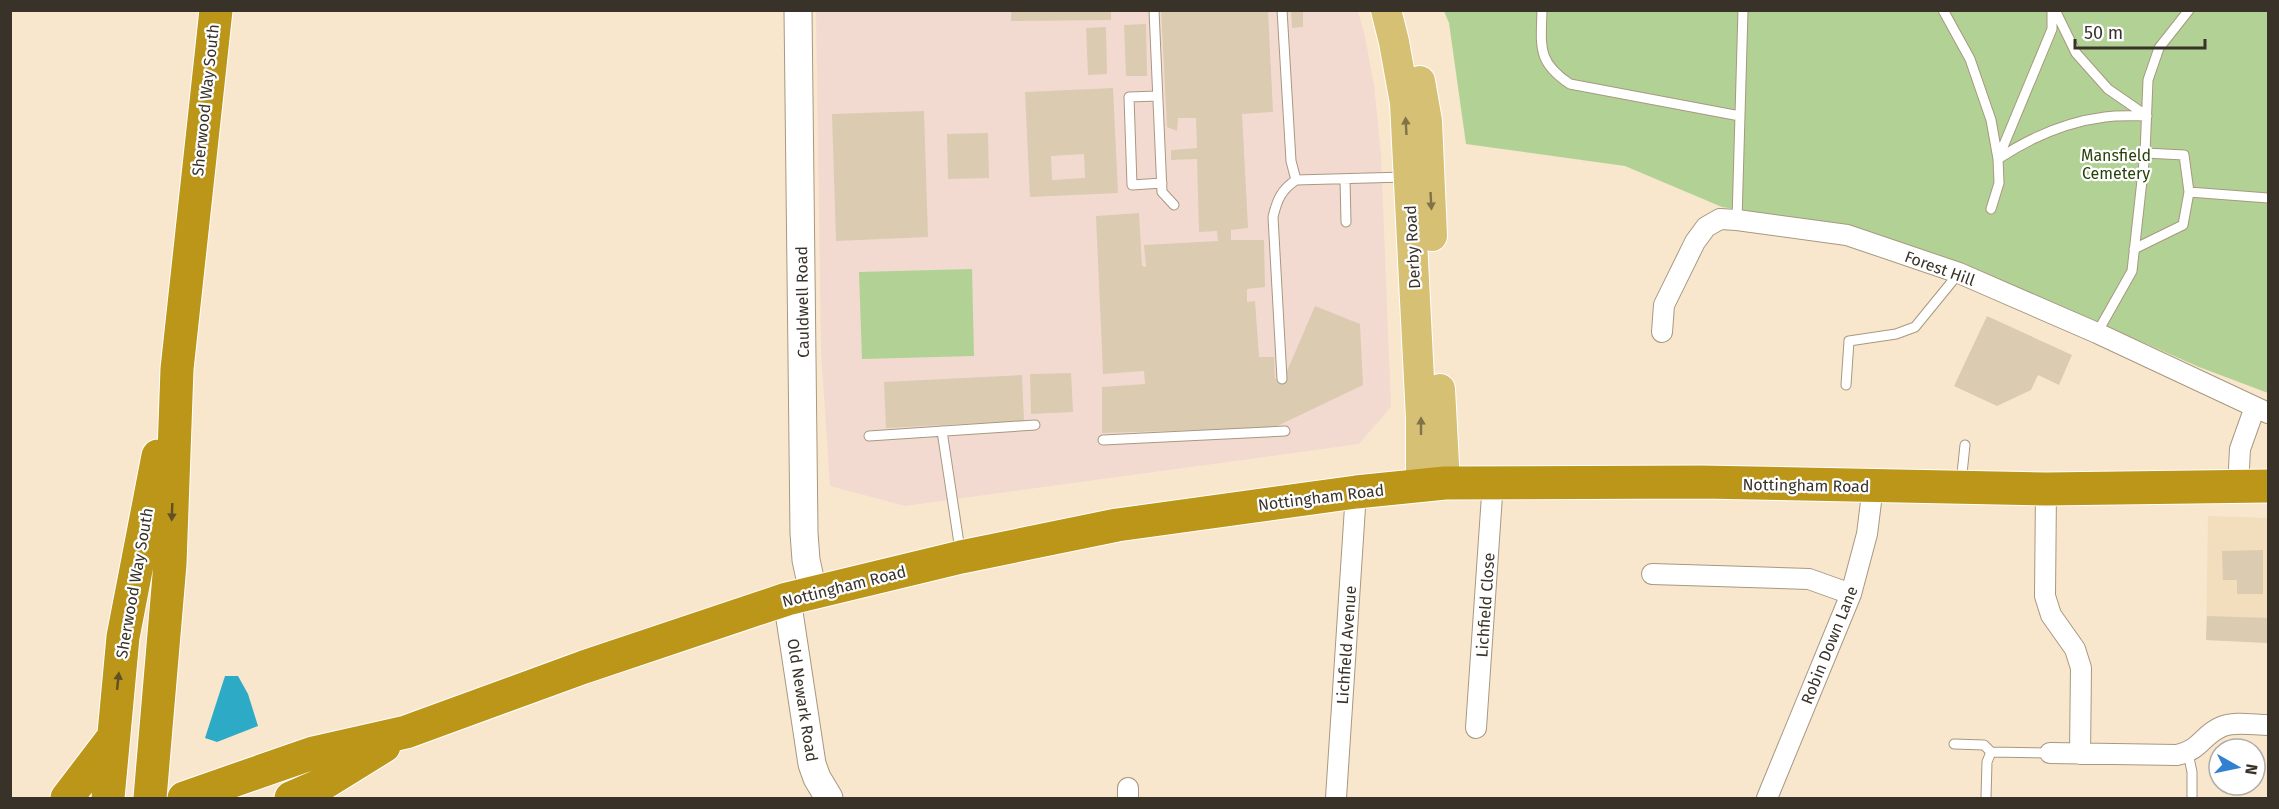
<svg xmlns="http://www.w3.org/2000/svg" width="2279" height="809" font-family="'Fira Sans',sans-serif">
<style>
.built{fill:#f2ddbc}
.education{fill:#f2dad1}
.green{fill:#b1d294}
.water{fill:#2caac6}
.building{fill:#dbcbb1;fill-rule:evenodd}
.lines{fill:none;stroke-linecap:round;stroke-linejoin:round}
.lane-casing{stroke:#a89880;stroke-width:11}
.street-casing{stroke:#a89880;stroke-width:22}
.secondary-casing{stroke:#a89880;stroke-width:29}
.primary-casing{stroke:#fff;stroke-width:32}
.highway-casing{stroke:#fff;stroke-width:35}
.lane{stroke:#fff;stroke-width:9}
.street{stroke:#fff;stroke-width:20}
.secondary{stroke:#fff;stroke-width:27}
.primary{stroke:#d6c074;stroke-width:30}
.highway{stroke:#bb9618;stroke-width:33}
.oneway{fill:#80724a}
.oneway2{fill:#605023}
.labels{text-anchor:middle;stroke-width:4.5;stroke-linejoin:round;paint-order:stroke}
.street-label{font-size:16px;fill:#393228;stroke:#fff}
.park-label{font-size:16px;fill:#29420a;stroke:#fff}
</style>
<rect width="100%" height="100%" fill="#f8e7cd"/>
<path class="built" d="M 2208,516 L 2268,518 L 2268,643 L 2206,640 Z"/>
<path class="education" d="M 816,11 L 1358,11 L 1365,36 L 1374,85 L 1381,154 L 1391,407 L 1359,444 L 905,506 L 830,486 L 821,352 Z"/>
<path class="green" d="M 1444,11 L 2268,11 L 2268,393 L 2199,367 L 1990,275 L 1849,228 L 1722,207 L 1625,166 L 1466,144 L 1449,23 Z
M 972,269 L 974,356 L 862,359 L 859,272 Z"/>
<path class="water" d="M 225,676 L 238,676 L 248,694 L 258,726 L 217,742 L 205,738 Z"/>
<path class="building" d="M 1011,10 L 1111,10 L 1111,20 L 1011,21 Z
M 1161,10 L 1268,10 L 1273,112 L 1242,114 L 1248,228 L 1231,230 L 1231,240 L 1264,240 L 1265,287 L 1247,289 L 1247,302 L 1255,301 L 1259,357 L 1274,357 L 1275,379 L 1284,378 L 1315,306 L 1360,324 L 1363,385 L 1273,428 L 1102,433 L 1102,387 L 1145,384 L 1144,371 L 1103,374 L 1096,216 L 1139,213 L 1142,266 L 1146,267 L 1144,245 L 1218,241 L 1217,231 L 1199,232 L 1197,159 L 1171,160 L 1171,150 L 1197,148 L 1196,118 L 1178,118 L 1177,131 L 1167,127 Z
M 1291,10 L 1303,10 L 1303,27 L 1292,28 Z
M 1146,24 L 1147,76 L 1126,76 L 1124,25 Z
M 1106,27 L 1107,74 L 1088,75 L 1086,28 Z
M 1113,88 L 1118,193 L 1030,197 L 1025,92 ZM 1084,154 L 1085,178 L 1052,180 L 1051,156 Z
M 924,111 L 928,237 L 836,241 L 832,114 Z
M 988,133 L 989,178 L 948,179 L 947,134 Z
M 1987,316 L 2072,355 L 2059,385 L 2038,375 L 2031,390 L 1997,406 L 1954,386 Z
M 1071,373 L 1073,412 L 1031,414 L 1030,374 Z
M 1022,375 L 1024,421 L 886,428 L 884,382 Z
M 2263,550 L 2263,594 L 2237,594 L 2237,580 L 2223,580 L 2222,551 Z
M 2207,616 L 2268,618 L 2268,643 L 2206,640 Z"/>
<g class="lines">
<g class="lane-casing">
<path id="lane" d="M 1154,10 L 1162,192 L 1174,205
M 1282,10 L 1291,161 L 1296,180
M 1542,10 C 1541,47 1537,62 1570,84 L 1740,116
M 1943,10 L 1970,59 L 1991,120 L 1998,159 C 2031,137 2065,122 2105,117 C 2119,115 2133,116 2147,116
M 2055,10 L 2076,53 L 2108,89 L 2147,116
M 1158,96 L 1129,97 L 1132,185 L 1162,183
M 1345,179 L 1346,222
M 2189,192 L 2268,198
M 1991,209 L 1999,183 L 1998,159 L 2052,29 L 2052,10
M 1737,220 L 1743,10
M 2134,249 L 2183,225 L 2189,192 L 2184,155 L 2145,153
M 2097,333 L 2132,271 L 2145,153 L 2148,80 L 2159,48 L 2189,10
M 1282,379 L 1273,217 C 1277,200 1281,190 1296,180 L 1404,177
M 1846,385 L 1849,341 L 1896,334 L 1915,327 L 1959,273
M 942,431 L 960,550
M 869,436 L 1035,425
M 1103,440 L 1285,431
M 1961,483 L 1965,445
M 1954,744 L 1984,745 L 1991,752
M 2188,753 L 2192,772 L 2192,798
M 1986,798 L 1987,762 L 1991,752 L 2050,753"/>
</g>
<g class="street-casing">
<path id="street" d="M 1662,332 L 1664,305 L 1695,242 L 1706,227 L 1720,219 L 1737,220 L 1847,235 L 1959,273 L 2097,333 L 2268,413
M 2238,486 L 2240,449 L 2255,407
M 2046,489 L 2045,596 L 2051,615 L 2075,649 L 2081,668 L 2080,754
M 1652,574 L 1809,579 L 1851,594
M 1476,728 L 1493,481
M 2050,753 L 2177,755 C 2201,750 2202,735 2221,727 C 2234,721 2254,725 2268,725
M 1128,798 L 1128,788
M 1336,798 L 1356,492
M 1767,798 L 1851,594 L 1867,534 L 1873,486"/>
</g>
<g class="secondary-casing">
<path id="secondary" d="M 798,10 L 804,533 L 806,560 L 813,592
M 787,599 L 812,764 L 817,778 L 829,798"/>
</g>
<g class="primary-casing">
<path id="primary" d="M 1386,10 L 1394,42 L 1405,103 L 1421,418 L 1421,485
M 1420,81 L 1427,121 L 1432,236
M 1440,389 L 1445,483"/>
</g>
<g class="highway-casing">
<path id="highway" d="M 67,798 L 112,739
M 108,798 L 123,637 L 158,456
M 150,798 L 170,564 L 177,369 L 216,10
M 184,798 L 313,753 L 406,732 L 584,667 L 787,599 L 961,557 L 1117,525 L 1356,492 L 1445,483 L 1702,482 L 2046,489 L 2268,486
M 291,798 L 321,785 L 384,746"/>
</g>
<use href="#lane" class="lane"/>
<use href="#street" class="street"/>
<use href="#secondary" class="secondary"/>
<use href="#primary" class="primary"/>
<use href="#highway" class="highway"/>
</g>
<defs><path id="oneway-solid" d="M-6-.8H1V-3.2L6.5 0L1 3.2V.8H-6Z" transform="scale(1.5)"/></defs>
<g class="oneway">
<use href="#oneway-solid" transform="translate(1406 126) rotate(-93)"/>
<use href="#oneway-solid" transform="translate(1431 201) rotate(87)"/>
<use href="#oneway-solid" transform="translate(1421 426) rotate(-90)"/>
</g>
<g class="oneway2">
<use href="#oneway-solid" transform="translate(172 512) rotate(92)"/>
<use href="#oneway-solid" transform="translate(118 681) rotate(-84)"/>
</g>
<g class="labels">
<g class="street-label">
<text transform="translate(205 100) rotate(-84)" y="6">Sherwood Way South</text>
<text transform="translate(1412 247) rotate(-93)" y="6">Derby Road</text>
<text transform="translate(1940 268) rotate(20)" y="6">Forest Hill</text>
<text transform="translate(802 302) rotate(-91)" y="6">Cauldwell Road</text>
<text transform="translate(1806 485) rotate(1)" y="6">Nottingham Road</text>
<text transform="translate(1321 497) rotate(-7)" y="6">Nottingham Road</text>
<text transform="translate(134 583) rotate(-80)" y="6">Sherwood Way South</text>
<text transform="translate(844 586) rotate(-14)" y="6">Nottingham Road</text>
<text transform="translate(1485 605) rotate(-86)" y="6">Lichfield Close</text>
<text transform="translate(1346 645) rotate(-86)" y="6">Lichfield Avenue</text>
<text transform="translate(1829 645) rotate(-68)" y="6">Robin Down Lane</text>
<text transform="translate(803 700) rotate(81)" y="6">Old Newark Road</text>
</g>
<g class="park-label">
<text x="2116" y="161">Mansfield<tspan x="2116" dy="18">Cemetery</tspan></text>
</g>
</g>
<rect width="2279" height="809" fill="none" stroke="#393228" stroke-width="24"/>
<g transform="translate(2237 767) rotate(99)"><circle r="28" fill="#ffffff" stroke="#b0ada9" stroke-width="1.5"/>
<path d="M0-4.5L10 22L0 15L-10 22Z" fill="#3280d0"/>
<text y="-9" font-size="16" font-weight="bold" text-anchor="middle" fill="#393228">N</text>
</g>
<path d="M2075 39v9h130v-9" fill="none" stroke="#393228" stroke-width="3"/>
<text x="2084" y="39" font-size="18" fill="#393228" stroke="#ffffff" stroke-width="4.5" paint-order="stroke">50 m</text>
</svg>
